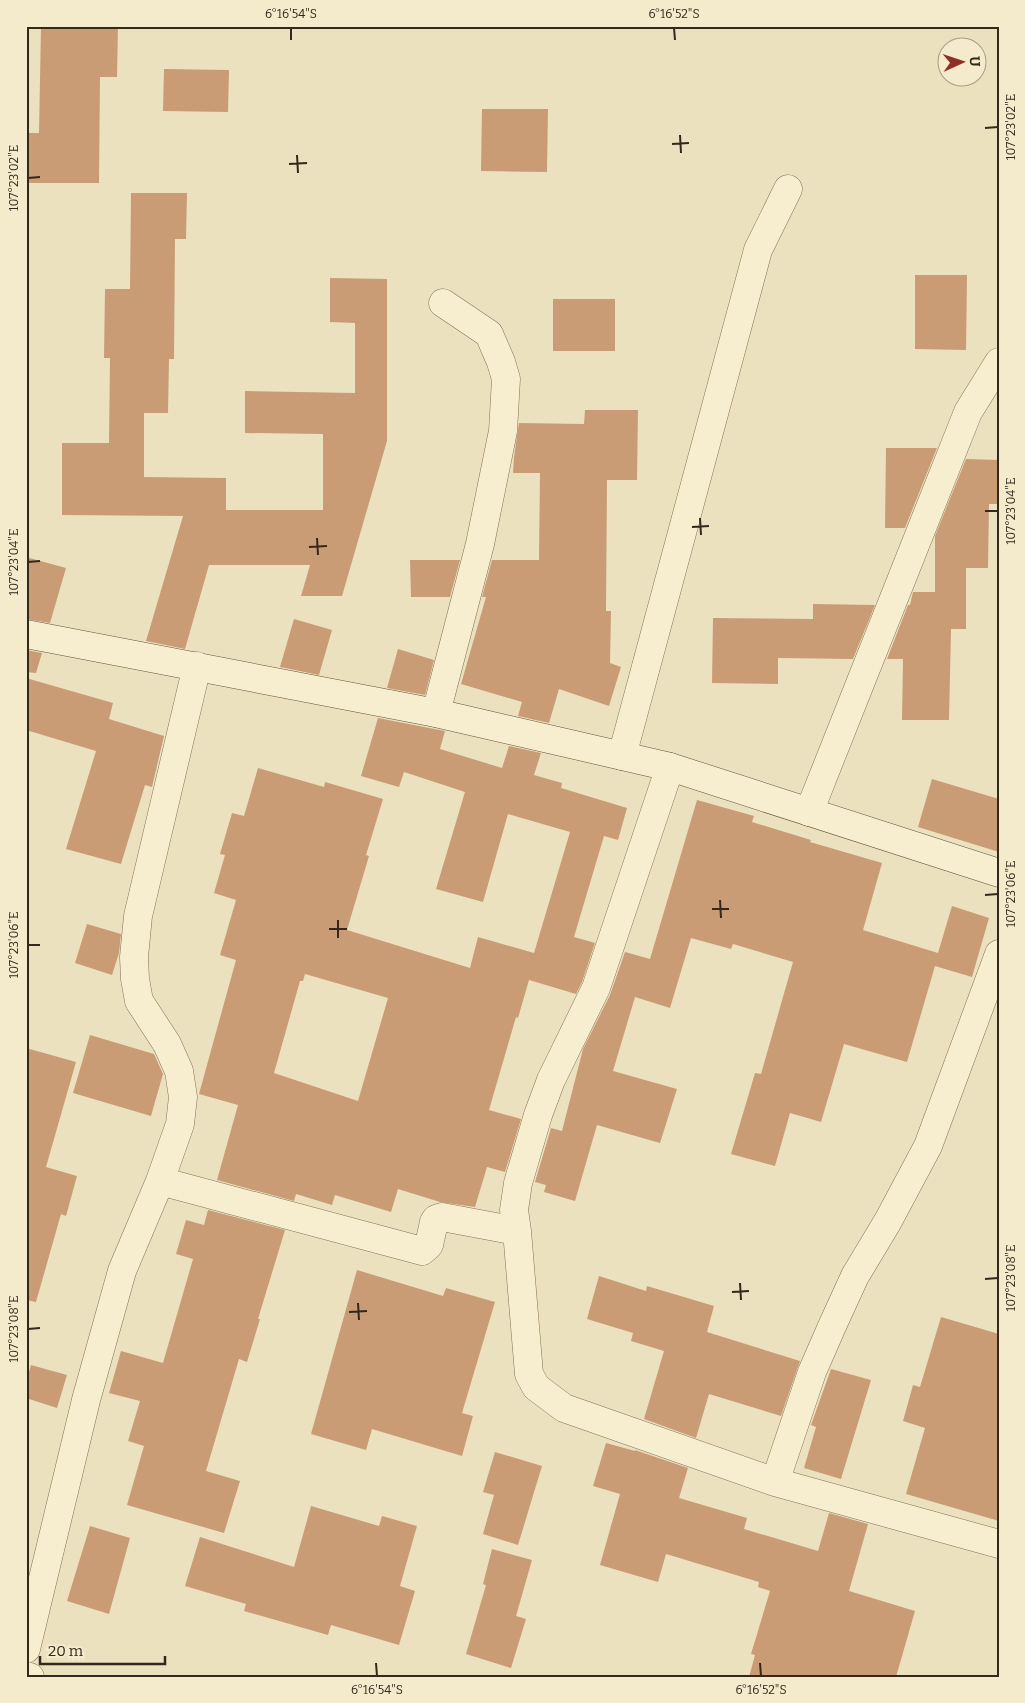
<svg xmlns="http://www.w3.org/2000/svg" width="1025" height="1703" font-family="Bitter,serif">
<style>
.building{fill:#c99c75;fill-rule:evenodd}
.lines{fill:none;stroke-linecap:round;stroke-linejoin:round}
.street-casing{stroke:#837157;stroke-width:29}
.secondary-casing{stroke:#65523b;stroke-width:29}
.street{stroke:#f7eed0;stroke-width:28}
.secondary{stroke:#f7eed0;stroke-width:28}
.ticks{fill:none;stroke:#33281c;stroke-width:2}
.neatline{fill:none;stroke:#33281c;stroke-width:2}
.ticks-label{font-size:12px;text-anchor:middle;fill:#33281c}
</style>
<rect width="100%" height="100%" fill="#ece1be"/>
<path class="building" d="M 41,26 L 118,26 L 117,77 L 100,77 L 99,183 L 26,183 L 26,133 L 39,133 Z
M 164,69 L 229,70 L 228,112 L 163,111 Z
M 482,109 L 548,109 L 547,172 L 481,171 Z
M 131,193 L 187,193 L 186,239 L 175,239 L 174,359 L 169,359 L 168,413 L 144,413 L 144,477 L 226,478 L 226,510 L 323,510 L 323,434 L 245,433 L 245,391 L 355,393 L 355,323 L 330,322 L 330,278 L 387,279 L 387,441 L 342,596 L 301,596 L 310,565 L 209,565 L 185,649 L 146,641 L 183,516 L 62,515 L 62,443 L 109,443 L 110,358 L 104,358 L 105,289 L 130,289 Z
M 915,275 L 967,275 L 966,350 L 915,349 Z
M 553,299 L 615,299 L 615,351 L 553,351 Z
M 585,410 L 638,410 L 637,480 L 607,480 L 606,611 L 611,611 L 610,663 L 621,667 L 609,706 L 559,689 L 549,723 L 518,716 L 522,702 L 461,684 L 486,597 L 482,597 L 492,560 L 539,560 L 540,473 L 513,473 L 514,457 L 519,423 L 584,424 Z
M 886,448 L 937,448 L 905,528 L 885,528 Z
M 966,459 L 999,460 L 999,504 L 989,504 L 988,568 L 966,568 L 966,629 L 951,629 L 949,720 L 902,720 L 903,659 L 887,659 L 908,605 L 910,605 L 913,592 L 935,592 L 935,536 Z
M 26,557 L 66,568 L 50,623 L 26,619 Z
M 410,560 L 460,560 L 450,597 L 411,597 Z
M 813,604 L 875,605 L 853,659 L 778,658 L 778,684 L 712,683 L 713,618 L 813,619 Z
M 294,619 L 332,630 L 319,675 L 280,667 Z
M 398,649 L 434,660 L 425,695 L 387,688 Z
M 26,650 L 42,653 L 36,673 L 26,672 Z
M 26,678 L 113,703 L 109,719 L 164,736 L 152,787 L 145,785 L 121,864 L 66,849 L 96,751 L 26,730 Z
M 378,718 L 445,731 L 440,749 L 502,768 L 509,746 L 541,753 L 534,775 L 562,783 L 561,788 L 627,808 L 618,840 L 604,836 L 574,937 L 595,943 L 582,982 L 576,994 L 529,980 L 518,1018 L 516,1017 L 489,1110 L 521,1119 L 505,1172 L 487,1167 L 475,1207 L 440,1202 L 398,1189 L 391,1212 L 335,1195 L 332,1205 L 296,1194 L 294,1201 L 217,1180 L 238,1105 L 199,1094 L 236,960 L 220,955 L 236,900 L 214,893 L 225,855 L 220,854 L 232,813 L 244,816 L 258,768 L 324,787 L 325,782 L 383,799 L 366,855 L 369,856 L 347,930 L 470,968 L 478,937 L 534,953 L 570,832 L 508,814 L 483,902 L 436,889 L 465,792 L 404,772 L 399,787 L 361,776 ZM 305,974 L 388,998 L 358,1101 L 274,1073 L 300,981 L 303,981 Z
M 932,779 L 999,799 L 999,852 L 918,827 Z
M 697,800 L 754,816 L 752,822 L 811,840 L 810,842 L 882,863 L 863,930 L 938,953 L 952,906 L 989,918 L 972,977 L 935,966 L 907,1062 L 844,1044 L 821,1122 L 790,1113 L 775,1166 L 731,1154 L 755,1073 L 761,1074 L 793,962 L 733,944 L 731,949 L 691,938 L 670,1008 L 635,997 L 613,1071 L 677,1089 L 660,1143 L 597,1125 L 575,1201 L 544,1192 L 546,1185 L 535,1182 L 551,1128 L 562,1131 L 583,1049 L 610,995 L 625,952 L 650,959 Z
M 87,924 L 121,934 L 119,953 L 112,975 L 75,963 Z
M 90,1035 L 154,1054 L 163,1074 L 151,1116 L 73,1093 Z
M 26,1048 L 76,1062 L 46,1167 L 77,1176 L 66,1216 L 61,1214 L 36,1302 L 26,1300 Z
M 208,1210 L 285,1230 L 258,1319 L 260,1319 L 247,1362 L 239,1359 L 206,1471 L 240,1481 L 224,1533 L 127,1505 L 144,1446 L 128,1441 L 140,1401 L 109,1393 L 121,1351 L 163,1363 L 193,1259 L 176,1254 L 186,1220 L 204,1225 Z
M 357,1270 L 443,1296 L 446,1288 L 495,1302 L 462,1413 L 473,1416 L 462,1456 L 372,1429 L 366,1450 L 311,1434 Z
M 599,1276 L 646,1291 L 647,1286 L 714,1306 L 707,1332 L 800,1361 L 781,1416 L 709,1394 L 696,1438 L 644,1419 L 664,1351 L 631,1341 L 633,1333 L 587,1319 Z
M 941,1317 L 999,1334 L 999,1521 L 906,1494 L 925,1428 L 903,1421 L 913,1385 L 920,1387 Z
M 31,1365 L 67,1375 L 57,1408 L 26,1398 L 26,1383 Z
M 831,1369 L 871,1380 L 841,1479 L 804,1468 L 816,1427 L 811,1425 Z
M 606,1443 L 635,1451 L 635,1450 L 688,1468 L 679,1498 L 747,1518 L 744,1529 L 818,1551 L 829,1513 L 868,1524 L 849,1591 L 915,1611 L 896,1677 L 749,1677 L 755,1655 L 751,1654 L 770,1591 L 758,1587 L 759,1582 L 666,1554 L 658,1582 L 600,1565 L 620,1494 L 593,1486 Z
M 495,1452 L 542,1466 L 518,1545 L 483,1534 L 494,1495 L 483,1492 Z
M 311,1506 L 379,1526 L 382,1516 L 417,1526 L 400,1586 L 415,1591 L 399,1645 L 331,1625 L 328,1635 L 244,1611 L 246,1604 L 185,1586 L 200,1537 L 294,1567 Z
M 90,1526 L 130,1538 L 109,1614 L 67,1601 Z
M 492,1549 L 532,1560 L 516,1616 L 526,1619 L 511,1668 L 466,1654 L 486,1585 L 483,1584 Z"/>
<g class="lines">
<g class="street-casing">
<path id="street" d="M 436,713 L 480,544 L 503,431 L 506,379 L 501,362 L 489,334 L 443,303
M 622,756 L 758,250 L 788,189
M 809,812 L 968,412 L 999,362
M 160,1181 L 422,1251 L 429,1245 L 434,1222 L 436,1219 L 442,1217 L 517,1231 L 529,1374 L 536,1387 L 564,1408 L 775,1482 L 999,1544
M 517,1231 L 514,1210 L 518,1183 L 538,1115 L 551,1080 L 596,988 L 670,767
M 775,1482 L 812,1372 L 833,1324 L 855,1276 L 888,1221 L 928,1146 L 999,954
M 26,1649 L 86,1400 L 122,1271 L 160,1181 L 180,1124 L 183,1097 L 179,1071 L 167,1044 L 139,1001 L 135,979 L 134,957 L 138,916 L 197,666
M 26,1676 L 30,1677"/>
</g>
<g class="secondary-casing">
<path id="secondary" d="M 26,634 L 436,713 L 670,767 L 999,873"/>
</g>
<use href="#street" class="street"/>
<use href="#secondary" class="secondary"/>
</g>
<path class="ticks" d="M 291,28 L 291,40M 674,28 L 675,40M 985,128 L 998,127M 680,135 L 681,153M 672,144 L 689,143M 297,155 L 298,173M 289,164 L 307,163M 28,178 L 40,177M 985,511 L 998,511M 700,518 L 701,535M 692,527 L 709,526M 317,538 L 318,555M 309,547 L 327,546M 28,562 L 40,561M 985,895 L 998,894M 720,900 L 721,918M 712,909 L 729,909M 338,920 L 338,938M 329,929 L 347,929M 28,945 L 40,945M 985,1279 L 998,1278M 740,1283 L 741,1300M 732,1292 L 749,1291M 358,1303 L 359,1320M 349,1312 L 367,1311M 28,1329 L 40,1328M 376,1663 L 377,1676M 760,1663 L 761,1676"/>
<rect width="1025" height="1703" fill="none" stroke="#f4ebcd" stroke-width="55"/>
<g transform="translate(962 62) rotate(87)"><circle r="24" fill="#f4ebcd" stroke="#a79d86"/>
<path d="M0-4L9 19L0 12L-9 19Z" fill="#902e29"/>
<text y="-8" font-size="14" font-weight="bold" text-anchor="middle" fill="#33281c">U</text>
</g>
<path d="M40 1656v8h125v-8" fill="none" stroke="#33281c" stroke-width="2.5"/>
<text x="48" y="1656" font-size="15" fill="#33281c" stroke="#f4ebcd" stroke-width="4" paint-order="stroke">20 m</text>
<rect x="28" y="28" width="970" height="1648" class="neatline"/>
<g class="ticks-label">
<text x="291" y="18">6°16'54"S</text>
<text x="674" y="18">6°16'52"S</text>
<text transform="translate(1011 127) rotate(-90)" y="4">107°23'02"E</text>
<text transform="translate(14 178) rotate(-90)" y="4">107°23'02"E</text>
<text transform="translate(1011 511) rotate(-90)" y="4">107°23'04"E</text>
<text transform="translate(14 562) rotate(-90)" y="4">107°23'04"E</text>
<text transform="translate(1011 894) rotate(-90)" y="4">107°23'06"E</text>
<text transform="translate(14 945) rotate(-90)" y="4">107°23'06"E</text>
<text transform="translate(1011 1278) rotate(-90)" y="4">107°23'08"E</text>
<text transform="translate(14 1329) rotate(-90)" y="4">107°23'08"E</text>
<text x="377" y="1694">6°16'54"S</text>
<text x="761" y="1694">6°16'52"S</text>
</g>
</svg>
